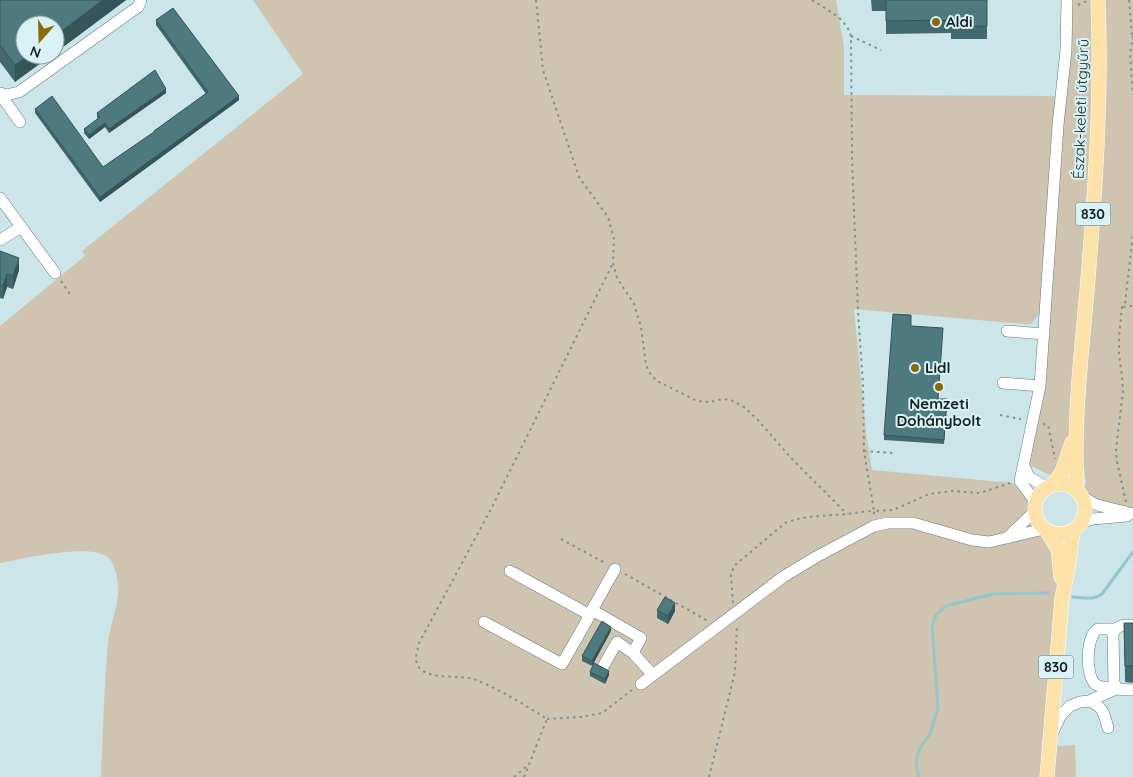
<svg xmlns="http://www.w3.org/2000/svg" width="1133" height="777" font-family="Quicksand,sans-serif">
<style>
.green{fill:#cfc4af}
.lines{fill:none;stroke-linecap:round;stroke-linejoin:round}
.stream{stroke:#96c5cb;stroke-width:3}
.minor-casing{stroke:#647b7e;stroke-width:12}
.major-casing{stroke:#fff;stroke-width:15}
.path{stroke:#7e9193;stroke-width:2;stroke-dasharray:2.5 4;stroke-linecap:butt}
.minor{stroke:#fff;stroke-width:11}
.major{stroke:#fde2aa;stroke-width:14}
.wall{fill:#42696d}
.shaded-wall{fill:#365559}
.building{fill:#4d7a7f;stroke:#365559}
.poi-dot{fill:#8c6809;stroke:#d8f2f5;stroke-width:2}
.labels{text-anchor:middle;stroke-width:4;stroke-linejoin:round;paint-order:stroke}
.shield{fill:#d8f2f5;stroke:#516061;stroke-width:1}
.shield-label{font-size:14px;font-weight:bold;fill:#172122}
.poi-label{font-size:15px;font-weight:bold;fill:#172122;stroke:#d8f2f5;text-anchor:start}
.street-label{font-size:15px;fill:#172122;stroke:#d8f2f5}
</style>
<rect width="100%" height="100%" fill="#cbe5e8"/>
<path class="green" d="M 253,0 L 836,0 L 844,47 L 844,95 L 1063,96 L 1068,0 L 1133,0 L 1133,513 L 1081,496 L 1086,483 L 1084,466 L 1080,465 L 1054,477 L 1027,464 L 1037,416 L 1040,313 L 1031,324 L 1024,324 L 854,309 L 866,433 L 872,470 L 1013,483 L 1030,503 L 1037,525 L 1053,546 L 1059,576 L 1047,747 L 1075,745 L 1076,777 L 101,777 C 103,732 104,688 108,643 C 110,623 120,603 118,583 C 117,576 114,563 109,558 C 90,542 24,559 0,563 L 0,326 L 85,256 L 82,251 L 303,74 Z"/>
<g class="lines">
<path class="stream" d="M 1073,597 C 1083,598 1094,600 1102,594 L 1133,552
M 919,777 L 916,764 L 917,756 L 920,748 L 930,734 L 938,708 L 932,626 L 936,615 L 946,606 L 993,594 L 1048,593"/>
<g class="minor-casing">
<path id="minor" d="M 0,93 L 6,95 L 19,92 L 132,11 L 138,7 L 141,0
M 0,94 L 20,122
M 0,198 L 55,273
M 0,240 L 21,227
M 1007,331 L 1044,334
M 1003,383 L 1040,386
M 1024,466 L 1029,477 L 1047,488
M 1081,496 L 1097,505 L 1133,514
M 1036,503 L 1020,481 L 1040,386 L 1058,125 L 1066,50 L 1067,0
M 1082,522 L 1093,519 L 1127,516
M 1007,538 L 1035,511
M 615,569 L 592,610 L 641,638 L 633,653 L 653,675
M 510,571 L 590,615 L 592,610
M 484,622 L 562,664 L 590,615
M 1114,629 L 1098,629 C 1086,636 1085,674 1095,684 C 1099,688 1126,690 1133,690
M 604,665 L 617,642 L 633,653
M 641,684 L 783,577 L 816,557 L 874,526 L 888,523 L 913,523 L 972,540 L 989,542 L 1044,529
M 1117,688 L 1114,683 L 1113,634 C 1117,624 1124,625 1133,625
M 1089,701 C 1104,707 1104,714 1108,728
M 1053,732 L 1061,715 L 1070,706 L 1080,702 L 1089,701 L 1116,689"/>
</g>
<g class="major-casing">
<path id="major" d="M1035 509a25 25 0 1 1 50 0a25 25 0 1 1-50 0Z
M 1053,485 L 1062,472 L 1072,443
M 1077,491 C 1073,424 1081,357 1087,291 C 1095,194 1102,97 1098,0
M 1047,531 L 1058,549 L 1061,577
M 1047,777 L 1062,598 L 1068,569 L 1073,531"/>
</g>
<path class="path" d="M 536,0 L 543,70 L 579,177 L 608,217 L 614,239 L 613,263 L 617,278 L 634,304 L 641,327 L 646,365 L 651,375 L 657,381 L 697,401 L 710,402 L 723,399 L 731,400 L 744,407 L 758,420 L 791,458 L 847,514
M 812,0 C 827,10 846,18 851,36 L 852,158 L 858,312 L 863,385 L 864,451 L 874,511 L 893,510 L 929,494 L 953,491 L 980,493 L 1010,483
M 1129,0 L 1132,37
M 1078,5 L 1087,1
M 851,36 L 881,50
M 1133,36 L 1130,54 L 1133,95
M 61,281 L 72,297
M 1123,307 L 1133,306
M 1000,415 L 1021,419
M 1043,424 L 1048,425 L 1055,459
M 864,451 L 893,453
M 1126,502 L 1117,462 L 1116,450 L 1123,391 L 1122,376 L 1119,354 L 1119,338 L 1122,307 L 1125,303 L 1133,235
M 561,539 L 605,563
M 625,574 L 708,621
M 733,603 L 731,575 L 734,566 L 785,523 C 805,515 826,516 847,514 C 856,513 865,511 874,511 L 874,516
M 547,719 L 581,717 L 602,713 L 632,690
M 514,777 L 527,766
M 524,777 L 547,719 C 525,705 501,690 476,680 C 460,674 438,680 423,671 C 412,664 417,653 419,643 L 491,509 L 613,263
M 709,777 L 735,672 L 737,625"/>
<use href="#minor" class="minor"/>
<use href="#major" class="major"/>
</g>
<path class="wall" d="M 0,0 L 126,0 L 55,53 L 55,25 L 15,82 L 0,62 Z
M 871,0 L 987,0 L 987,39 L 951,39 L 951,33 L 886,34 L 886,11 L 872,11 Z
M 156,20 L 239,100 L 100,202 L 35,113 L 35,109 L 103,167 L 154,132 L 154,131 L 206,94 L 156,25 Z
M 166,93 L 109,133 L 105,127 L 89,139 L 84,133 L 84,129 L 98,119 L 97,117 L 97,113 Z
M 0,251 L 19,270 L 13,289 L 7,287 L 3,299 L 0,298 Z
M 911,326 L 938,399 L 947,404 L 944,444 L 884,440 L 884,435 Z
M 657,610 L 675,611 L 668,624 L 657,618 Z
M 1124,623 L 1133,623 L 1133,683 L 1125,682 Z
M 611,631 L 592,666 L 582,661 L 582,656 Z
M 590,672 L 609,675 L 605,684 L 590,676 Z"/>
<path class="shaded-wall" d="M 103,0 L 126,0 L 55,53 L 55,36 Z
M 29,55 L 52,55 L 15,82 L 15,65 Z
M 166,89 L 166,93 L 109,133 L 109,129 Z
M 239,96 L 239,100 L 100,202 L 100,197 Z
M 105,123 L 105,127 L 89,139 L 89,135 Z
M 19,258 L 19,270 L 13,289 L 13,276 Z
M 7,274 L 7,287 L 3,299 L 3,286 Z
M 675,603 L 675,611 L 668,624 L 668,616 Z
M 611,627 L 611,631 L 592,666 L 592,661 Z
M 609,671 L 609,675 L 605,684 L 605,679 Z"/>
<path class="building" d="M 0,0 L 103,0 L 55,36 L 55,25 L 25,25 L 25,55 L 29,55 L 15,65 L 0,45 Z
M 886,0 L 987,0 L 987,26 L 951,27 L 951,20 L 886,21 Z
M 173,8 L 239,96 L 100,197 L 35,109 L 52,96 L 103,167 L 154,132 L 154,131 L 208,92 L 156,20 Z
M 155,70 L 166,89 L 109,129 L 105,123 L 89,135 L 84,129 L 100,117 L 97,113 Z
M 0,251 L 19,258 L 13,276 L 7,274 L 3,286 L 0,285 Z
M 893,314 L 911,315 L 911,326 L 943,328 L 938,399 L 947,399 L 944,440 L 884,435 Z
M 665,597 L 675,603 L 668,616 L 657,610 Z
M 602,621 L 611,627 L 592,661 L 582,656 Z
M 1124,623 L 1133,623 L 1133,666 L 1125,666 Z
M 594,663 L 609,671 L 605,679 L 590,672 Z"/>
<g class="poi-dot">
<circle cx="936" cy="22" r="5"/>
<circle cx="915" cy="368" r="5"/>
<circle cx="939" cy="387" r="5"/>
</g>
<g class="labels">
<g class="shield">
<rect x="1075.5" y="202.5" width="35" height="23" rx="4"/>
<rect x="1038.5" y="655.5" width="35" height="23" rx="4"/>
</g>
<g class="shield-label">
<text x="1093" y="219">830</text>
<text x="1056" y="672">830</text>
</g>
<g class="poi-label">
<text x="946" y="27">Aldi</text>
<text x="925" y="373">Lidl</text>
<text x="939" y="409" text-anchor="middle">Nemzeti<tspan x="939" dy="17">Dohánybolt</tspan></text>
</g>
<g class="street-label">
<text transform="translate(1081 109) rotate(-88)" y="5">Észak-keleti útgyűrű</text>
</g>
</g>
<g transform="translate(40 40) rotate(200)"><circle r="24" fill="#d8f2f5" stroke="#8b9ea1"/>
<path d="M0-4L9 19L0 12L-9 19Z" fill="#8c6809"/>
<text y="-8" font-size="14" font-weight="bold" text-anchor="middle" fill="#172122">N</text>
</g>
</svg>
